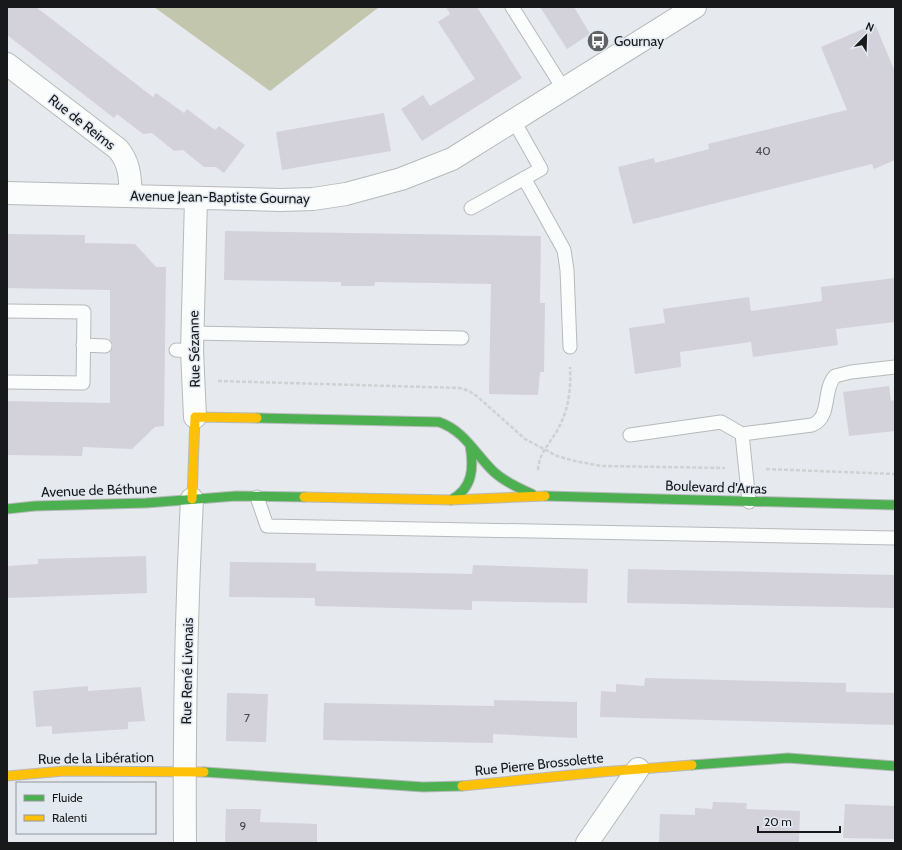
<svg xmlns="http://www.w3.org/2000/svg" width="902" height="850" font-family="Cabin,sans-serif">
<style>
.forest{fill:#c2c6ad}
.building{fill:#d3d2db}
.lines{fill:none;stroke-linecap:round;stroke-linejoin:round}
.lane-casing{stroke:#b7b9bc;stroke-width:15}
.street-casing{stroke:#b7b9bc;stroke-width:24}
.fast-casing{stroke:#b7b9bc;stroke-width:11}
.slow-casing{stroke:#b7b9bc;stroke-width:11}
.path{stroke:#d0d1d3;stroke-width:2.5;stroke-dasharray:4 2;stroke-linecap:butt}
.lane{stroke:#fbfcfc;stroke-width:13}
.street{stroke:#fbfcfc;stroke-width:22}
.fast{stroke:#4caf50;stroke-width:9}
.slow{stroke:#ffc107;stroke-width:9}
.labels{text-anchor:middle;stroke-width:3;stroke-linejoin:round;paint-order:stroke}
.number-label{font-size:12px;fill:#4a4b4f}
.poi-label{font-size:14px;fill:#17191b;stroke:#e3e9f0;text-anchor:start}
.street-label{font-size:14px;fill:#17191b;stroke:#e3e9f0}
</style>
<rect width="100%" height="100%" fill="#e6e9ed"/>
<path class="forest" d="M 154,7 L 379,7 L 270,91 Z"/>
<path class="building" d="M 7,7 L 36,7 L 153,97 L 156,93 L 184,113 L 187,109 L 215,130 L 219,126 L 245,145 L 224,173 L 216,167 L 204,167 L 183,150 L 174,151 L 152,133 L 143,134 L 117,114 L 114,118 L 7,35 Z
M 446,7 L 477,7 L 522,78 L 422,141 L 401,109 L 423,95 L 430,106 L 475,79 L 438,22 L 450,14 Z
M 540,7 L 574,7 L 590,34 L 567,49 Z
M 875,24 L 895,72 L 895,160 L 874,169 L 872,164 L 633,224 L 618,167 L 654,158 L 655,163 L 709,149 L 708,144 L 847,110 L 821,47 Z
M 384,113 L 391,151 L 282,170 L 276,132 Z
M 225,231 L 541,236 L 540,303 L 545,303 L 544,372 L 540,372 L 538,395 L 489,394 L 491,284 L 375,282 L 374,286 L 341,286 L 341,282 L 224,280 Z
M 7,234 L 85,235 L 85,243 L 135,244 L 156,267 L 166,267 L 164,426 L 155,427 L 132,449 L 83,447 L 82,456 L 7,455 L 7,401 L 110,403 L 110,352 L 113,346 L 110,340 L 110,290 L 7,288 Z
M 895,278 L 895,322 L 836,329 L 838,345 L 753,357 L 751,342 L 680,352 L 681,367 L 635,374 L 629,328 L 665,323 L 663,309 L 749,297 L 751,311 L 822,301 L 821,287 Z
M 889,386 L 891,401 L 895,400 L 895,431 L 849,436 L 843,392 Z
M 146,556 L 147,593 L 7,598 L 7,566 L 38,564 L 38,559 Z
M 230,562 L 316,563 L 316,571 L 472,574 L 473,565 L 588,569 L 587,603 L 472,601 L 472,610 L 315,606 L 315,598 L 229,597 Z
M 628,569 L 895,575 L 895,608 L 627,603 Z
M 645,678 L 846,683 L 846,692 L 895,693 L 895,725 L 600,717 L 601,691 L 616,692 L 616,684 L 644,686 Z
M 88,686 L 88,691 L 141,687 L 145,721 L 128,722 L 128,729 L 52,734 L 52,726 L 36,727 L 33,691 Z
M 227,693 L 268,694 L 266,742 L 226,741 Z
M 494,700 L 577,702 L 577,738 L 493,734 L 493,743 L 323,740 L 324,703 L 494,706 Z
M 713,802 L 747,803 L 746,809 L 800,811 L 799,843 L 659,843 L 660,814 L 695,815 L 695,808 L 712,809 Z
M 845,804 L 895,806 L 895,839 L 843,838 Z
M 226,809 L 261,809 L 260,822 L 317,824 L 317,843 L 225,843 Z"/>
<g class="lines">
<g class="lane-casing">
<path id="lane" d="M 512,7 L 563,88
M 524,178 L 564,250 L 567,270 L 570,347
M 471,208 L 541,169 L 514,121
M 7,311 L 84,312 L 83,383 L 7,382
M 192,333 L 462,338
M 83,345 L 105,346
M 176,350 L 192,351
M 742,434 L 749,502
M 630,435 L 721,422 L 742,434 L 812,425 C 832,417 822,390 835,376 L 851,372 L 895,367
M 257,497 L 267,526 L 895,538"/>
</g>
<g class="street-casing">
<path id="street" d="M 7,64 L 118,149 C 130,163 130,178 131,196
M 7,193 L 281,200 L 313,199 L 346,194 L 401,179 L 452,159 L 695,7
M 195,417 L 192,351 L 196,199
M 185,843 C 184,728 186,613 192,499
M 587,843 L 638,769"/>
</g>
<g class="fast-casing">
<path id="fast" d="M 257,418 L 439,422 C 465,431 475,454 494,472 C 505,482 518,488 532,494
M 545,496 L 895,505
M 451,500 C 473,488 474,468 470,445
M 7,509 L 35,506 L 146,503 L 236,496 L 304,497
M 692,765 L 788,758 L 895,766
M 204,772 L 423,787 L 462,786"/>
</g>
<g class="slow-casing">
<path id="slow" d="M 304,497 L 451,500 L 545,496
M 192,499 L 195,417 L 257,418
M 7,776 L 64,771 L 204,772
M 462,786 L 601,772 L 692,765"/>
</g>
<path class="path" d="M 218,381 L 460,388 L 469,391 L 478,397 L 525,439 L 557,456 L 575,461 L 601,466 L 725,468
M 766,469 L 895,474
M 538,470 C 539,452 550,444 558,429 C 569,409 571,389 570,367"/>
<use href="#lane" class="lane"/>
<use href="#street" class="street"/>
<use href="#fast" class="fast"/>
<use href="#slow" class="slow"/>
</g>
<defs>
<g id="bus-disc" transform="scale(1.15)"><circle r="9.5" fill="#5f6264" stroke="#e3e9f0"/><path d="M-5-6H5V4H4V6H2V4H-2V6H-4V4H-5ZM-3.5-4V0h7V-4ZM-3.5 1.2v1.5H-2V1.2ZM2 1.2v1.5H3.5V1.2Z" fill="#fff"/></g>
</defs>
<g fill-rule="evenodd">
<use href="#bus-disc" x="598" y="41"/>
</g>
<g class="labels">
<g class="number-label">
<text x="763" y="155">40</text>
<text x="247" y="722">7</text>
<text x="243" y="830">9</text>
</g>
<g class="poi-label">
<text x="614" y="46">Gournay</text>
</g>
<g class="street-label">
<text transform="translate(82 122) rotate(38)" y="5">Rue de Reims</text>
<text transform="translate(220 197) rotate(1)" y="5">Avenue Jean-Baptiste Gournay</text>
<text transform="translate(194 349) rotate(-91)" y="5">Rue Sézanne</text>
<text transform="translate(716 487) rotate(2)" y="5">Boulevard d'Arras</text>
<text transform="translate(99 490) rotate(-2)" y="5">Avenue de Béthune</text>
<text transform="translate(187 671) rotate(-89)" y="5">Rue René Livenais</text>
<text transform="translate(96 758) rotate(-1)" y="5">Rue de la Libération</text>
<text transform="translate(539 764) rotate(-6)" y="5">Rue Pierre Brossolette</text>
</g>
</g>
<rect width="902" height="850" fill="none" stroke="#17191b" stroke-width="16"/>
<rect x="16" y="782" width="140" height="52" fill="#e3e9f0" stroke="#91969b"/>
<rect x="24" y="795" width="20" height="6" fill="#4caf50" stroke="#91969b"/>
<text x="52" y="802" font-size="12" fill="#17191b">Fluide</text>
<rect x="24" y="815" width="20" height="6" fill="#ffc107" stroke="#91969b"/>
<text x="52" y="822" font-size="12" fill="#17191b">Ralenti</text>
<g transform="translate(866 36) rotate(23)" stroke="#e3e9f0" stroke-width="3" paint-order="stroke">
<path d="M0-3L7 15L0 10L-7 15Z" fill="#17191b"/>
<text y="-6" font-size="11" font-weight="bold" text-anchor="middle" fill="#17191b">N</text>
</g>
<path d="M758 826v6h82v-6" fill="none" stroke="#17191b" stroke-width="2"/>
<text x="764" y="826" font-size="12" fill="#17191b" stroke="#e3e9f0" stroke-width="3" paint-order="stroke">20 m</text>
</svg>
